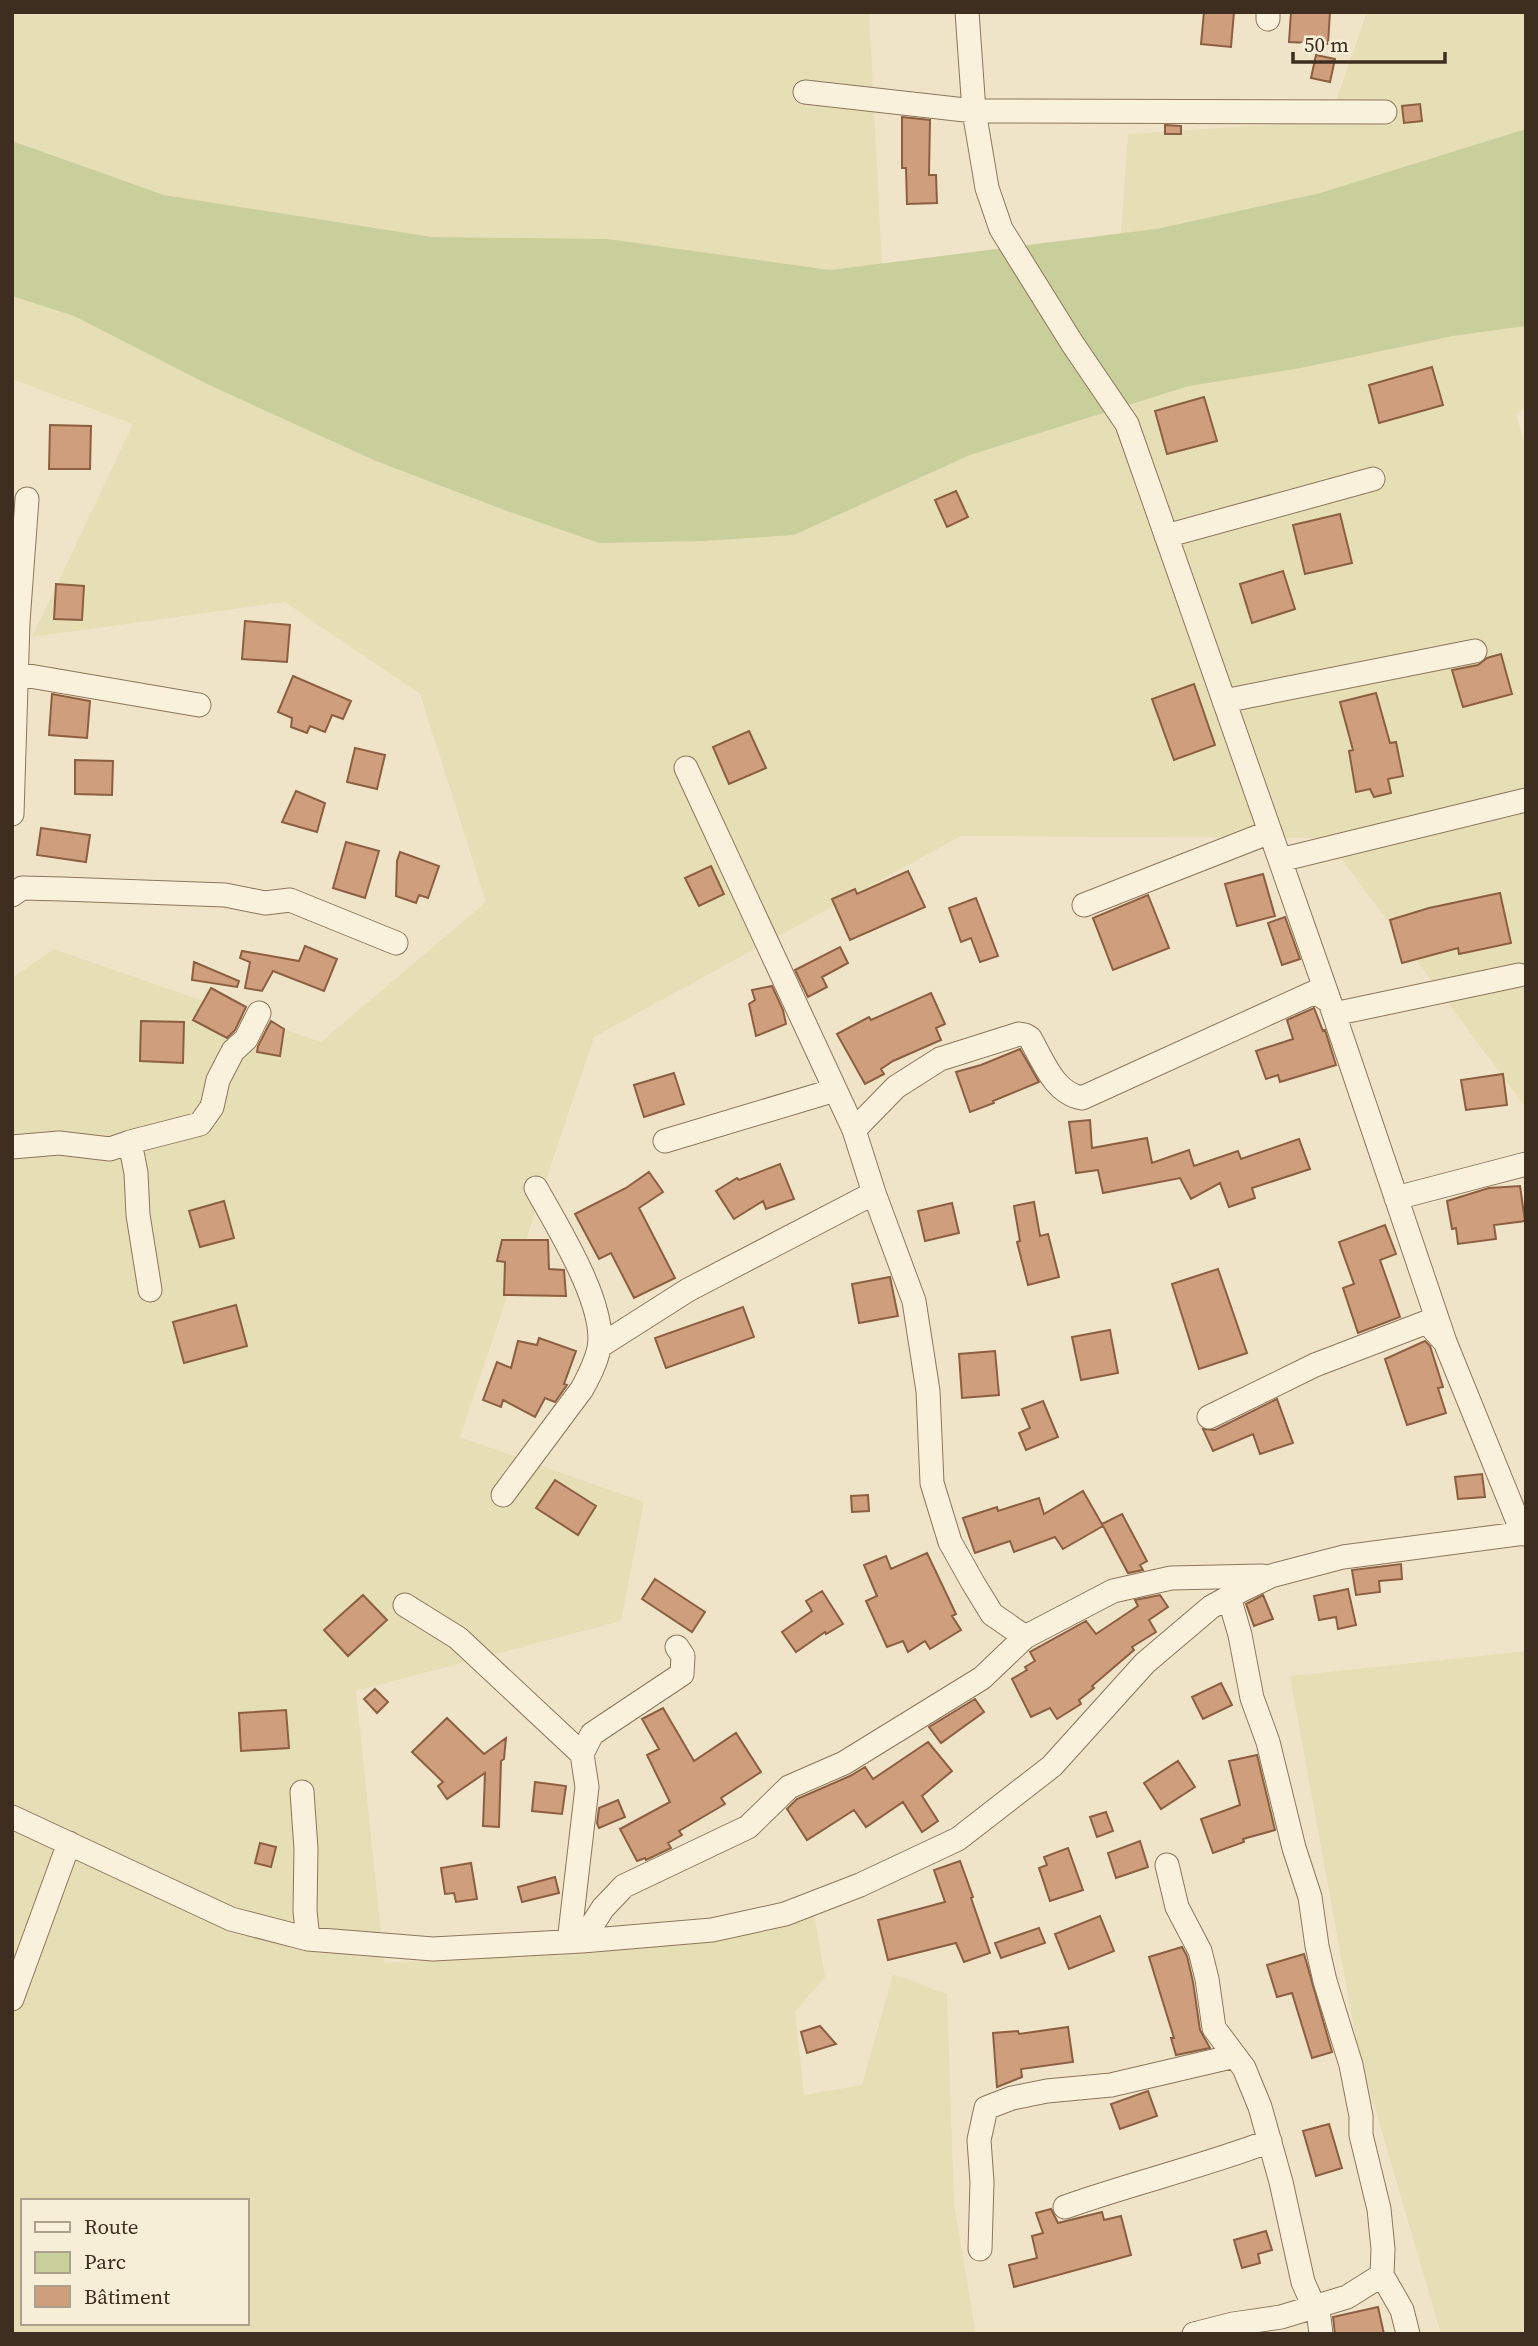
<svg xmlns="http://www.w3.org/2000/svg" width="1538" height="2346" font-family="'Source Serif 4',serif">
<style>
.farmland{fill:#e6deb5;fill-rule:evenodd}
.green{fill:#c9cf9b}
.building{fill:#cf9f7d;stroke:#8d5f41;stroke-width:2}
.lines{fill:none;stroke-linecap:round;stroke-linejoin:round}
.minor-casing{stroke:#8d765c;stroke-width:25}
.minor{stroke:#faf1dc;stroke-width:23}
</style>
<rect width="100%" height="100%" fill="#f0e4c8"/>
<path class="farmland" d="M 12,12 L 869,12 L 882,264 L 830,270 L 608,239 L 432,237 L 164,195 L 12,141 Z
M 1367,12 L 1478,14 L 1479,12 L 1526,12 L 1526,129 L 1320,193 L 1156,229 L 1121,234 L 1128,134 L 1329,121 Z
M 12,296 L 74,316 L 207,384 L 599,543 L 706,541 L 794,535 L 970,455 L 1189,386 L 1301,368 L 1453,336 L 1526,326 L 1526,408 L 1516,414 L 1526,449 L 1526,1108 L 1326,838 L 961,836 L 594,1037 L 460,1437 L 644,1502 L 621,1621 L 356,1691 L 384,1963 L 599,1952 L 812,1902 L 825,1977 L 795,2012 L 804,2095 L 862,2085 L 893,1974 L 947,1994 L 954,2204 L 976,2334 L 12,2334 L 12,978 L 54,949 L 321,1042 L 486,902 L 420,694 L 285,602 L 32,637 L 133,424 L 12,379 ZM 23,2201 L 247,2201 L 247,2323 L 23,2323 Z
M 1526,1651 L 1526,2334 L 1441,2334 L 1358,2050 L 1290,1676 Z"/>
<path class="green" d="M 1526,129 L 1526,326 L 1453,336 L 1301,368 L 1189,386 L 970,455 L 794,535 L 706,541 L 599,543 L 507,511 L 376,461 L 207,384 L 74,316 L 12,296 L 12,141 L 164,195 L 432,237 L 608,239 L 830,270 L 1156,229 L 1320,193 Z"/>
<path class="building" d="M 1204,12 L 1234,12 L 1231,47 L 1201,44 Z
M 1291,12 L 1330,12 L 1328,44 L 1289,42 Z
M 1316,55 L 1335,59 L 1330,82 L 1311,78 Z
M 1420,104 L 1422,121 L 1404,123 L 1402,106 Z
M 902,117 L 930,120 L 929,175 L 936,175 L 937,203 L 907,204 L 906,168 L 902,168 Z
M 1165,125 L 1181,126 L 1181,134 L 1165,134 Z
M 1432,367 L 1443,405 L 1379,423 L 1369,385 Z
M 1204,397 L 1217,441 L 1167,454 L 1155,411 Z
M 50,425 L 91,426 L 90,469 L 49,469 Z
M 956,491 L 968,517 L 947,527 L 935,500 Z
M 1340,514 L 1352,563 L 1305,574 L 1293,525 Z
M 1283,571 L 1295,609 L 1252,623 L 1240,584 Z
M 56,584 L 84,586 L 82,620 L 54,619 Z
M 245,621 L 290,625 L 287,662 L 242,659 Z
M 1501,654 L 1512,694 L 1463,707 L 1452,670 L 1478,665 L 1487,658 Z
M 293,676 L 351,701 L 343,719 L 332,715 L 325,732 L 310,726 L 307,733 L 291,727 L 292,718 L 278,712 Z
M 1194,684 L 1215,745 L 1174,760 L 1152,699 Z
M 1376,693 L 1390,743 L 1396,742 L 1403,776 L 1388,779 L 1391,793 L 1374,797 L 1370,789 L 1356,792 L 1349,751 L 1353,750 L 1340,702 Z
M 52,694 L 90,701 L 87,738 L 49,735 Z
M 749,731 L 766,768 L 729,784 L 713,747 Z
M 355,748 L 385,755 L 377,789 L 347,782 Z
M 75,760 L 113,761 L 112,795 L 75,794 Z
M 296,791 L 325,803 L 317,832 L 282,822 Z
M 41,828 L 90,835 L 86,862 L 37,855 Z
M 346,842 L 379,851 L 365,898 L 333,888 Z
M 400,852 L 439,866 L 428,898 L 419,895 L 416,903 L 396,896 L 397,861 Z
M 711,866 L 724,894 L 699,906 L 685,878 Z
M 908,871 L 925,907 L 850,940 L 832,899 L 855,889 L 857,894 Z
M 1263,874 L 1275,916 L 1237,926 L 1225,884 Z
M 1500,893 L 1511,943 L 1459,954 L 1458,948 L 1402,963 L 1390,920 L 1429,908 Z
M 1148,895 L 1169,948 L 1113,970 L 1093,918 Z
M 976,898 L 998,956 L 980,962 L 971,938 L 961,942 L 949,908 Z
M 1285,917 L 1300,959 L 1282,965 L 1268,923 Z
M 305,946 L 337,959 L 324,991 L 273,971 L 262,991 L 245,988 L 250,962 L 240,958 L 242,951 L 299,961 Z
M 840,947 L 848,963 L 822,977 L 827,987 L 808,997 L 795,970 Z
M 194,962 L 239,981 L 237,987 L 192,980 Z
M 772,986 L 783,1010 L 786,1024 L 756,1036 L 749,1004 L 755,1000 L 752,990 Z
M 211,988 L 246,1007 L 235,1030 L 227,1038 L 193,1020 Z
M 931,993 L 945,1024 L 936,1028 L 941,1040 L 893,1061 L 881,1069 L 884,1074 L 865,1084 L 837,1034 L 869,1017 L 871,1020 Z
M 1314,1008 L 1323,1031 L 1325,1030 L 1336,1065 L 1280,1082 L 1278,1075 L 1266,1079 L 1256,1051 L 1293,1039 L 1287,1020 Z
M 141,1021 L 184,1022 L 183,1063 L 140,1061 Z
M 271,1021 L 284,1029 L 280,1056 L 257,1052 L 258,1046 Z
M 1020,1049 L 1039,1082 L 993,1101 L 994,1103 L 970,1112 L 956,1072 L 981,1065 Z
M 674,1073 L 684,1104 L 644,1117 L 634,1085 Z
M 1503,1074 L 1507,1105 L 1466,1110 L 1461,1080 Z
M 1090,1120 L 1092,1148 L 1147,1138 L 1152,1163 L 1189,1150 L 1194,1166 L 1238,1151 L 1241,1159 L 1299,1139 L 1310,1169 L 1252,1188 L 1255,1198 L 1229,1207 L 1220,1183 L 1191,1199 L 1180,1178 L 1103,1193 L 1098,1170 L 1076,1173 L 1069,1122 Z
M 780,1164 L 794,1199 L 766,1209 L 763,1201 L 734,1219 L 716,1191 L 737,1178 L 739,1180 Z
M 649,1172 L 663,1192 L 639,1208 L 675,1278 L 634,1298 L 611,1253 L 599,1259 L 575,1214 L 626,1188 Z
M 1520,1186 L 1525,1221 L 1494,1225 L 1496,1239 L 1458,1244 L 1456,1228 L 1452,1229 L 1447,1201 L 1489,1188 Z
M 224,1201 L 234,1238 L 200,1247 L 189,1211 Z
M 1034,1202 L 1040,1236 L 1048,1234 L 1059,1277 L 1028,1285 L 1017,1242 L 1020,1241 L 1014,1206 Z
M 952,1203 L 959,1233 L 925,1241 L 918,1211 Z
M 1385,1225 L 1396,1254 L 1380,1260 L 1400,1317 L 1358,1333 L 1343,1288 L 1354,1284 L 1339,1242 Z
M 502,1240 L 548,1240 L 549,1269 L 564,1270 L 566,1296 L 504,1295 L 505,1262 L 497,1261 Z
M 1218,1269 L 1247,1353 L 1199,1369 L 1172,1284 Z
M 890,1277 L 898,1316 L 859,1323 L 852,1284 Z
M 236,1305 L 247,1346 L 184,1363 L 173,1322 Z
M 743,1307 L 754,1337 L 666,1368 L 655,1338 Z
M 1110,1330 L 1118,1373 L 1081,1380 L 1072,1337 Z
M 539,1338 L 576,1351 L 564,1384 L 567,1385 L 555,1402 L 545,1398 L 535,1417 L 503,1400 L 501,1407 L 483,1400 L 497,1362 L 511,1368 L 518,1341 L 537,1345 Z
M 1425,1341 L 1430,1346 L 1443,1387 L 1438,1388 L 1446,1413 L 1407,1425 L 1385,1359 Z
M 995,1351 L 999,1395 L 962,1398 L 959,1354 Z
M 1277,1399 L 1293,1443 L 1260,1454 L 1253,1434 L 1213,1451 L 1203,1429 L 1215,1430 Z
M 1043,1401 L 1058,1437 L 1026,1450 L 1019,1433 L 1030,1428 L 1022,1409 Z
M 1482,1474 L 1485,1497 L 1458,1499 L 1455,1477 Z
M 555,1480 L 596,1506 L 578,1535 L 536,1508 Z
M 1083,1491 L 1103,1526 L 1063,1549 L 1055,1537 L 1014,1552 L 1010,1541 L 975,1553 L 963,1518 L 997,1507 L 998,1511 L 1039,1498 L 1044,1514 Z
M 868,1495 L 869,1511 L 852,1512 L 851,1496 Z
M 1122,1514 L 1147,1561 L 1140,1565 L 1143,1570 L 1128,1573 L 1102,1524 Z
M 927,1553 L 956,1614 L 952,1616 L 961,1630 L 930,1649 L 925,1641 L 908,1652 L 903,1641 L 887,1647 L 866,1601 L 877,1596 L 864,1565 L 886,1556 L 891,1569 Z
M 1401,1564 L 1402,1579 L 1379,1581 L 1380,1592 L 1356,1595 L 1352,1570 Z
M 655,1579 L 705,1612 L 692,1632 L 642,1599 Z
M 1348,1589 L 1356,1625 L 1338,1629 L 1336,1617 L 1319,1620 L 1314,1596 Z
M 822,1591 L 843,1624 L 826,1634 L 825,1632 L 796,1652 L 782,1632 L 812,1611 L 806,1601 Z
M 363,1595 L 387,1620 L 348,1656 L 324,1630 Z
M 1160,1595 L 1168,1607 L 1149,1620 L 1156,1632 L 1132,1647 L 1134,1650 L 1092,1686 L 1094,1688 L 1079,1700 L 1081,1704 L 1057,1719 L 1050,1708 L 1031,1717 L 1012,1679 L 1027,1670 L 1025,1667 L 1035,1661 L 1030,1652 L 1086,1621 L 1096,1634 L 1138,1606 L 1135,1600 Z
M 1263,1595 L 1273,1619 L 1254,1626 L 1246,1604 Z
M 1221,1683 L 1232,1705 L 1203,1719 L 1192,1697 Z
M 375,1689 L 388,1702 L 377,1713 L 364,1699 Z
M 975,1699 L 984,1712 L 941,1743 L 929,1727 Z
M 663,1708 L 694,1761 L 736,1733 L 761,1772 L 721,1798 L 725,1804 L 679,1831 L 682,1835 L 668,1843 L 671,1848 L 646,1860 L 645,1858 L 637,1861 L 620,1829 L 670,1802 L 647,1755 L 659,1749 L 642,1719 Z
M 286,1710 L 289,1748 L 241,1751 L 239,1713 Z
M 447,1718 L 484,1754 L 506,1738 L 504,1759 L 501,1761 L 499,1827 L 483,1826 L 485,1773 L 447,1799 L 438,1786 L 443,1782 L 412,1752 Z
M 928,1742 L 952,1771 L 922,1796 L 938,1821 L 922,1832 L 903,1802 L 866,1827 L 854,1810 L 807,1840 L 787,1809 L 797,1799 L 850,1776 L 865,1767 L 873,1779 Z
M 1257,1755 L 1275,1830 L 1243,1839 L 1244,1842 L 1213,1853 L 1201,1819 L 1240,1805 L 1229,1761 Z
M 1178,1761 L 1195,1787 L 1161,1809 L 1144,1783 Z
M 535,1782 L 566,1786 L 562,1814 L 532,1811 Z
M 618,1800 L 625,1817 L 599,1828 L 597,1823 L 599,1808 Z
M 1106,1812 L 1113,1831 L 1097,1837 L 1090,1817 Z
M 1140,1841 L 1148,1867 L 1116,1878 L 1108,1853 Z
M 260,1843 L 276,1847 L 271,1867 L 255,1863 Z
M 1068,1848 L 1083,1890 L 1050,1901 L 1039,1868 L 1047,1865 L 1044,1857 Z
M 960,1861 L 973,1897 L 971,1898 L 990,1953 L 964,1962 L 956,1943 L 888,1960 L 878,1920 L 945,1902 L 934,1870 Z
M 471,1863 L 477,1899 L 456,1902 L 454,1893 L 445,1894 L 441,1868 Z
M 555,1877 L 559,1893 L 522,1902 L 518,1887 Z
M 1100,1916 L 1114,1951 L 1069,1969 L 1055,1934 Z
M 1039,1928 L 1045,1943 L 1001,1958 L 995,1943 Z
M 1182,1947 L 1187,1956 L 1193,1982 L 1200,2030 L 1210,2048 L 1176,2055 L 1171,2038 L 1174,2038 L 1149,1957 Z
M 1304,1954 L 1332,2052 L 1312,2058 L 1292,1993 L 1277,1997 L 1267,1965 Z
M 820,2026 L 836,2044 L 807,2053 L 801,2032 Z
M 1068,2027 L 1073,2062 L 1021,2069 L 1022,2077 L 997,2087 L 993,2033 L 1018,2031 L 1019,2034 Z
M 1148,2091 L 1157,2116 L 1120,2129 L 1111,2104 Z
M 1329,2124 L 1342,2168 L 1316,2176 L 1303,2131 Z
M 1051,2209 L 1058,2223 L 1102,2212 L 1104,2220 L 1121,2216 L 1131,2255 L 1014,2287 L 1009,2265 L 1037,2258 L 1032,2236 L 1043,2233 L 1036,2213 Z
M 1266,2231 L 1272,2250 L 1258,2254 L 1260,2263 L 1242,2268 L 1234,2240 Z
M 1378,2307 L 1384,2334 L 1335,2334 L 1333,2317 Z"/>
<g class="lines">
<g class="minor-casing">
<path id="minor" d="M 967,12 L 974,111 L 987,188 L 1001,229 L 1072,343 L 1127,424 L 1334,1014 L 1445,1342 L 1523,1534
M 1268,12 L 1268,19
M 805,92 L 974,111 L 1385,112
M 1166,536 L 1373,479
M 12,673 L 199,705
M 1224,701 L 1475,651
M 686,768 L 854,1130 L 874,1193 L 914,1301 L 928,1391 L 932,1483 L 950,1542 L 973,1583 L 992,1614 L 1025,1637
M 12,814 L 18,622 L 27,499
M 1280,860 L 1526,800
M 12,895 L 22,888 L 62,889 L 225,895 L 265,903 L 290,900 L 396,943
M 1084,905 L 1270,832
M 1334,1014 L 1519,975
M 854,1130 L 896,1087 L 940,1059 L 1019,1034 L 1025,1035 L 1030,1038 C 1043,1061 1054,1093 1082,1098 L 1315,992 L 1329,1001
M 665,1141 L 835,1090
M 130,1142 L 200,1124 L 212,1107 L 218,1080 L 233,1051 L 246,1039 L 259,1013
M 12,1147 L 59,1143 L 110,1149 L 130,1142 L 136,1173 L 138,1215 L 150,1290
M 1396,1198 L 1526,1164
M 600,1346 L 688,1290 L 874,1193
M 1209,1417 L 1315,1365 L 1427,1322 L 1443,1340
M 503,1495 L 582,1389 C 589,1376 596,1363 599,1348 C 607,1305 557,1226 536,1188
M 1229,1597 L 1240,1635 L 1252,1698 L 1268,1742 L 1294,1848 L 1310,1897 L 1317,1946 L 1325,1981 L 1351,2065 L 1361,2116 L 1361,2135 L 1379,2209 L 1383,2249 L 1382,2275 L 1402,2310 L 1408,2334
M 405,1605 L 458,1638 L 582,1754
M 302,1792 L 306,1849 L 305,1911 L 308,1939
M 12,1817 L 231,1919 L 308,1939 L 433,1949 L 582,1941 L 712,1930 L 785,1914 L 860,1885 L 958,1839 L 1052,1766 L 1145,1663 L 1211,1607 L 1242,1590 L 1271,1576 L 1343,1557 L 1526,1533
M 1167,1865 L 1177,1907 L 1200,1951 L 1207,1979 L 1214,2028 L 1244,2068 L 1260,2107 L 1281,2182 L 1303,2282 L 1319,2318 L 1321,2334
M 582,1941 L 603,1908 L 624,1886 L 748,1827 L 789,1787 L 844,1763 L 982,1678 L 1025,1637 L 1113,1591 L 1171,1578 L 1262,1576
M 569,1942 L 587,1787 L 582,1754 L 592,1734 L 682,1674 L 683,1656 L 677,1647
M 12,1999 L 69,1843
M 1065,2207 C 1132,2183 1202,2167 1270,2141
M 980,2249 L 982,2182 L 979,2140 L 986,2108 L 1012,2098 L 1047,2091 L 1111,2085 L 1235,2056
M 1194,2334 L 1233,2324 L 1281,2317 L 1347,2297 L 1382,2275"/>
</g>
<use href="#minor" class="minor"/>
</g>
<rect width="1538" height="2346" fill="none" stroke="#3d2e20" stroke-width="28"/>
<rect x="21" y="2199" width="228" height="126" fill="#f7eed8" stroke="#ada18e" stroke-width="2"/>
<rect x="35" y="2222" width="35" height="10" fill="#faf1dc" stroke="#ada18e" stroke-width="2"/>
<text x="84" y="2234" font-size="21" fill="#3d2e20">Route</text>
<rect x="35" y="2252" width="35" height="21" fill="#c9cf9b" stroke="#ada18e" stroke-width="2"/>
<text x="84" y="2269" font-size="21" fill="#3d2e20">Parc</text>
<rect x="35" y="2286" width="35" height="21" fill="#cf9f7d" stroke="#ada18e" stroke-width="2"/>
<text x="84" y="2304" font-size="21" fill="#3d2e20">Bâtiment</text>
<path d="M1293 52v10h152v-10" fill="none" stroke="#3d2e20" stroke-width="3.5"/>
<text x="1304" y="52" font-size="21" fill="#3d2e20" stroke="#f7eed8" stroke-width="5" paint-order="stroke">50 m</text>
</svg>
